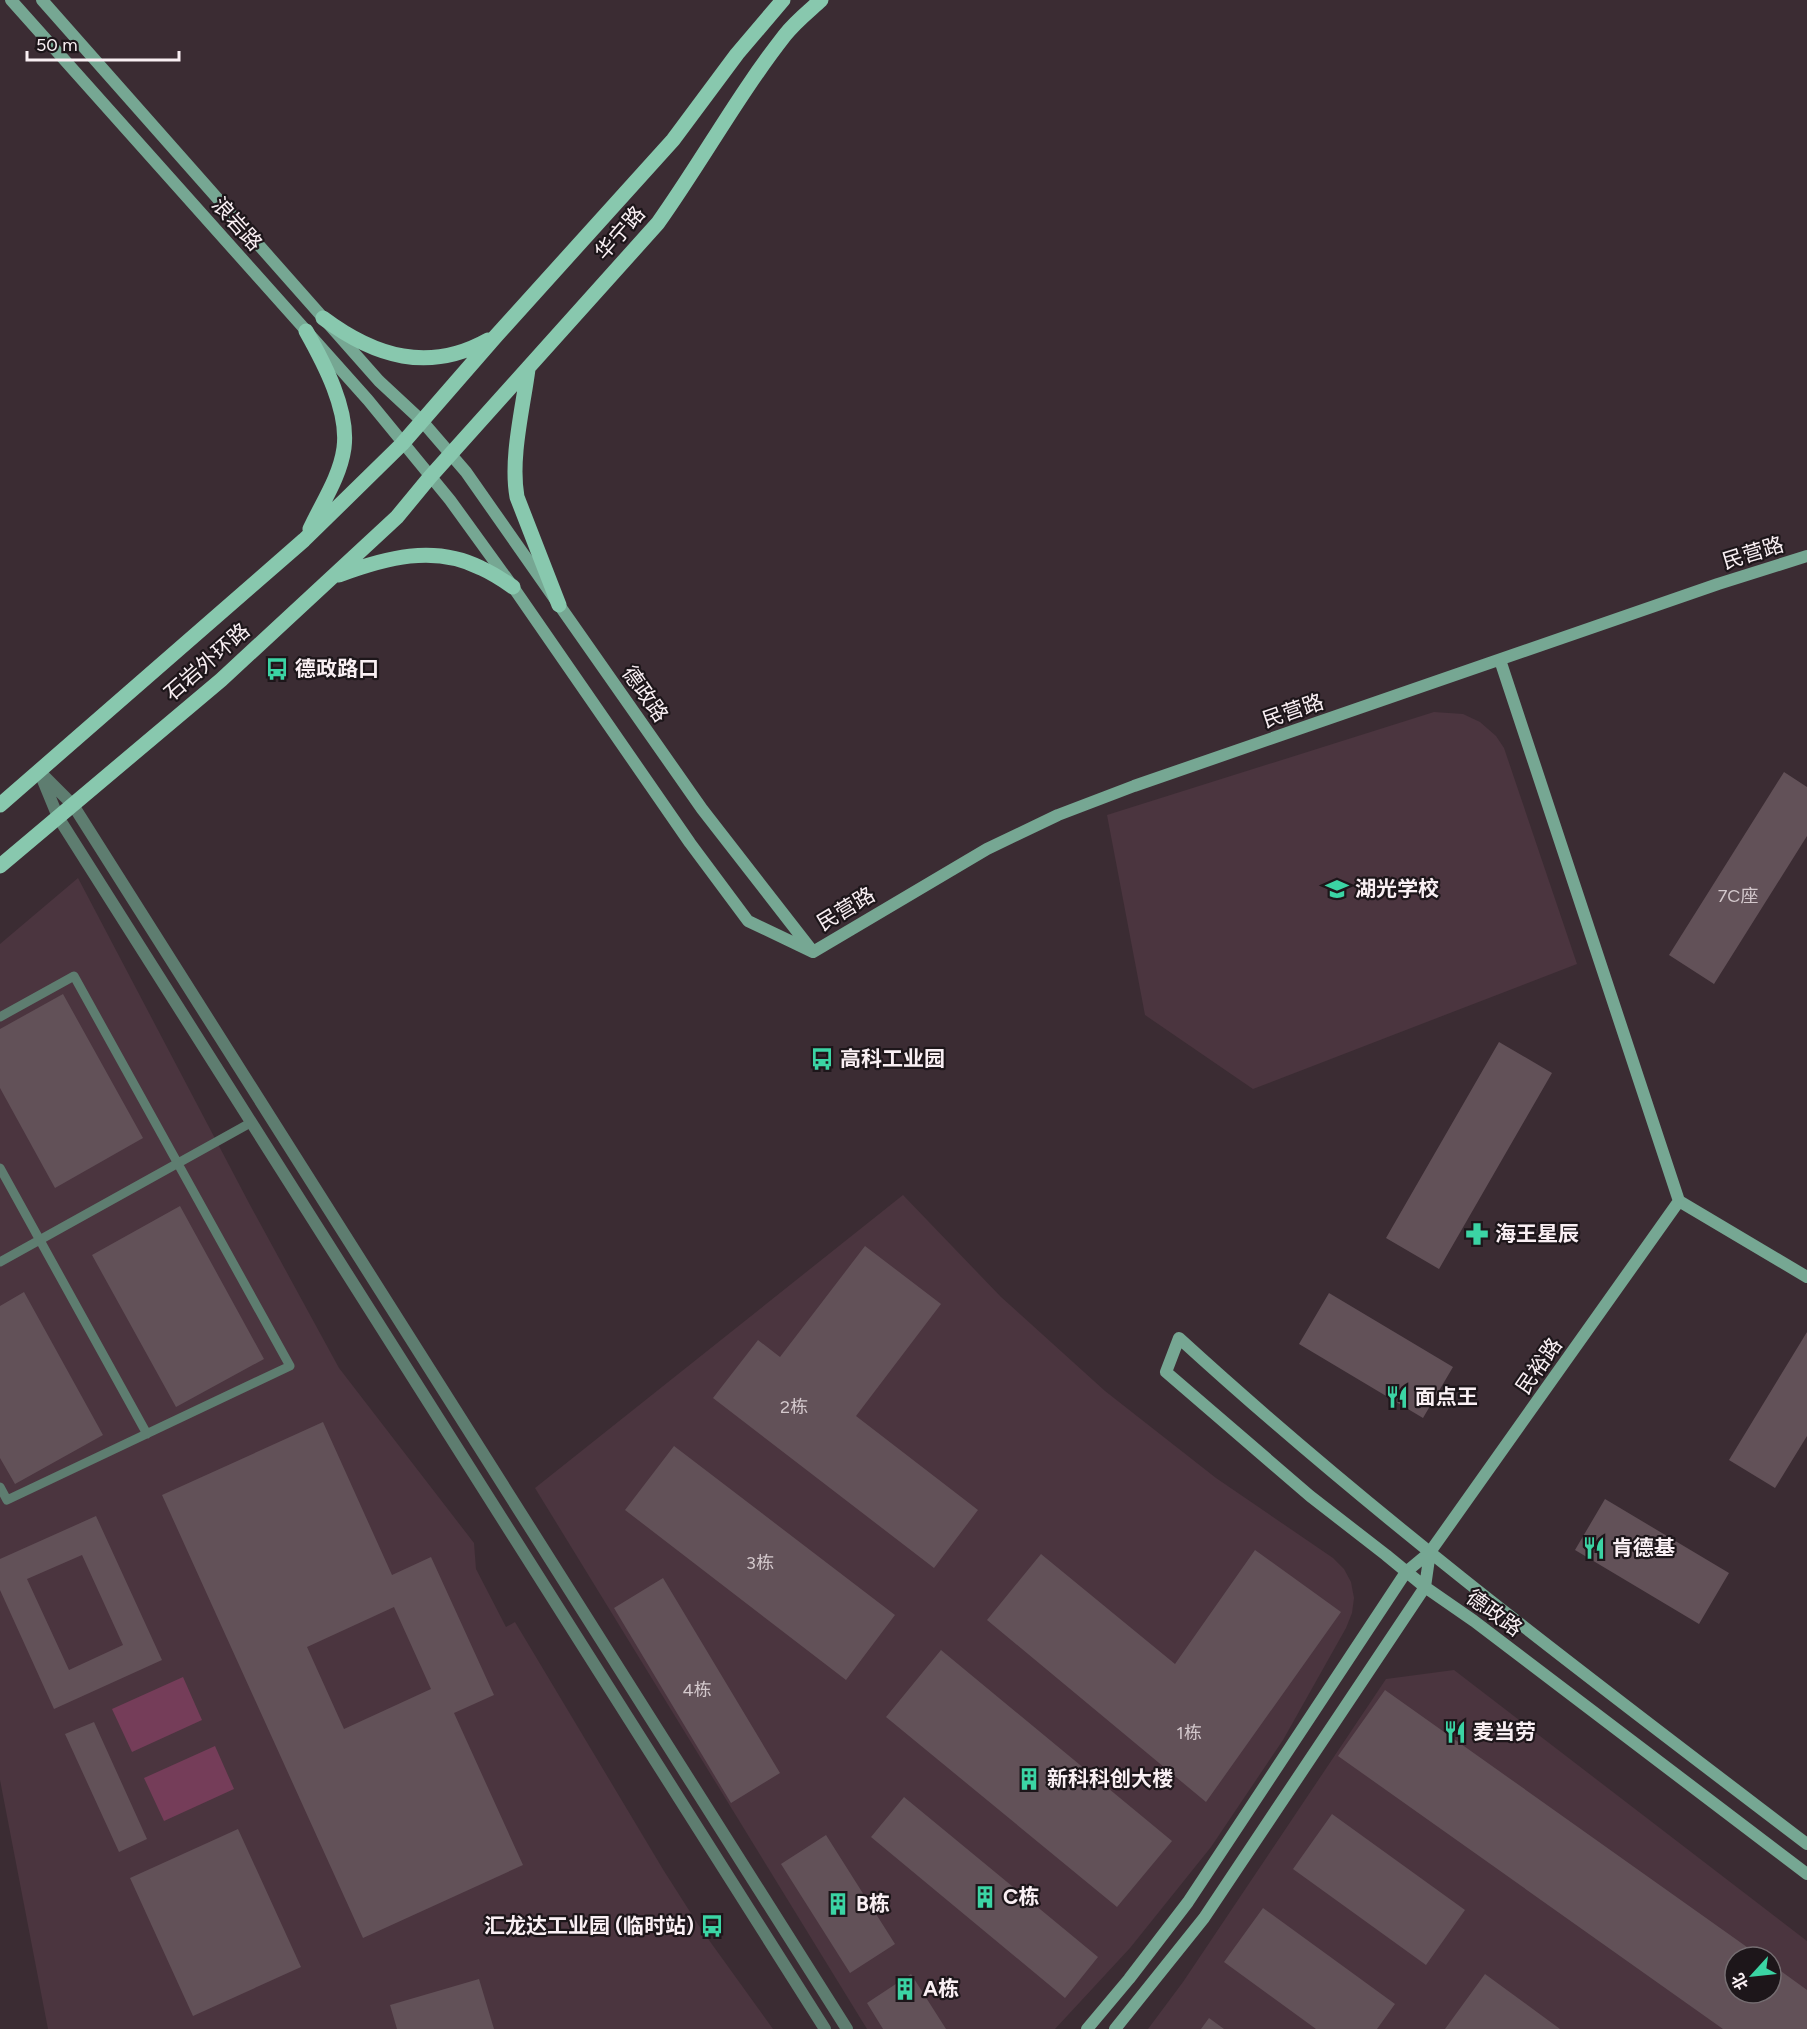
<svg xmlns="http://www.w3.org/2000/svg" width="1807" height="2029" font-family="Figtree,'Noto Sans SC',sans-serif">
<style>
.built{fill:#4b353f;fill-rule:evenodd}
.green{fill:#753d59}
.building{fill:#625158;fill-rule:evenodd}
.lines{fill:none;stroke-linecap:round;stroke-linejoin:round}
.lane{stroke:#5e7d70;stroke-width:9}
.street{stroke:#5e7d70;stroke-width:12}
.secondary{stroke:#76a793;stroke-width:12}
.primary{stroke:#88c8ae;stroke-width:15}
.labels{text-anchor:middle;stroke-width:4.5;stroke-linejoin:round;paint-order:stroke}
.number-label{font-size:18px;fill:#d3c8cc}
.street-label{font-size:21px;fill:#f9eff3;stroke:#1d161a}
.poi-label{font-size:21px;font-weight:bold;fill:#f9eff3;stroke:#1d161a;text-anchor:start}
</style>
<rect width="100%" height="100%" fill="#3b2c33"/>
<path class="built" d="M 1434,712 L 1463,714 L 1480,722 L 1496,736 L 1504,748 L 1577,964 L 1253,1089 L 1145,1015 L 1107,815 Z
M 78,878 L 250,1205 L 339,1368 L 474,1543 L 476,1569 L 506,1627 L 515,1622 L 664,1871 L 701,1929 L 773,2029 L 48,2029 L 0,1780 L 0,944 Z
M 903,1195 L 1001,1297 L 1105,1391 L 1216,1478 L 1333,1558 L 1344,1569 L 1351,1582 L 1354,1598 L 1352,1613 L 1346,1628 L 1283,1740 L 1211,1847 L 1130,1948 L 1055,2029 L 867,2029 L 535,1488 Z
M 1454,1670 L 1807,1941 L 1807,2029 L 1148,2029 L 1183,1982 L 1386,1679 ZM 1735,1957 L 1771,1957 L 1771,1993 L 1735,1993 Z"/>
<path class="green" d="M 183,1677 L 202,1720 L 132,1752 L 112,1709 Z
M 215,1746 L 234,1789 L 164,1821 L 144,1778 Z"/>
<path class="building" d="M 1784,772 L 1807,787 L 1807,836 L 1714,984 L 1669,955 Z
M 63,994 L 143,1138 L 55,1188 L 0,1088 L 0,1029 Z
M 1499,1042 L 1552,1073 L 1439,1269 L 1386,1238 Z
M 180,1206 L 264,1359 L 176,1407 L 92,1255 Z
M 865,1246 L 941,1304 L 856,1416 L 978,1510 L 934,1568 L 713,1398 L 758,1340 L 780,1357 Z
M 24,1292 L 103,1435 L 15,1484 L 0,1458 L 0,1306 Z
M 1329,1293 L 1453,1367 L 1423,1418 L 1299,1344 Z
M 1807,1332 L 1807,1436 L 1775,1488 L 1729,1460 Z
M 323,1422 L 392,1575 L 431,1557 L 494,1695 L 454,1713 L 523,1865 L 363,1938 L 162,1495 ZM 394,1607 L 431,1689 L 344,1729 L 307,1647 Z
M 674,1446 L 895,1615 L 846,1680 L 625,1510 Z
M 1605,1499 L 1729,1573 L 1699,1624 L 1575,1550 Z
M 96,1516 L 162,1660 L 54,1709 L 0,1590 L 0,1559 ZM 82,1555 L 123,1645 L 69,1670 L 27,1579 Z
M 1255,1550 L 1341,1612 L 1206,1802 L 987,1620 L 1041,1554 L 1175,1664 Z
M 663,1578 L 780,1773 L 731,1803 L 614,1608 Z
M 941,1650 L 1172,1841 L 1117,1907 L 886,1717 Z
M 1385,1690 L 1761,1957 L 1735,1957 L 1735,1993 L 1771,1993 L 1771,1964 L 1807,1990 L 1807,2029 L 1723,2029 L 1338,1756 Z
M 94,1722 L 147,1839 L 119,1852 L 65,1734 Z
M 904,1797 L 1098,1957 L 1065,1998 L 871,1837 Z
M 1332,1814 L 1465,1910 L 1426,1965 L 1293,1869 Z
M 238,1829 L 301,1967 L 193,2016 L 130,1878 Z
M 826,1835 L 895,1944 L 850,1973 L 781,1864 Z
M 1263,1908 L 1395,2004 L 1377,2029 L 1316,2029 L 1224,1962 Z
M 911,1974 L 946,2029 L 883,2029 L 867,2003 Z
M 1485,1974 L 1560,2029 L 1445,2029 Z
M 479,1979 L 494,2029 L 397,2029 L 390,2005 Z
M 1209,2018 L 1224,2029 L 1201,2029 Z"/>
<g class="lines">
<path class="lane" d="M 0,1017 L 74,976 L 290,1366 L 7,1500 L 0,1487
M 0,1168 L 147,1434
M 0,1262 L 252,1122"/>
<path class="street" d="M 39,771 L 73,805 L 847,2029
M 42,778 L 58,817 L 825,2029"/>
<path class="secondary" d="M 11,0 L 368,400 L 450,500 L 513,587 L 690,843 L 748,921 L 813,952
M 42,0 L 379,381 L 422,421 L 466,472 L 702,809 L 810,948
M 1500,660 L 1679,1201 L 1807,1277
M 813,952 L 987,849 L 1058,815 L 1134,786 L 1718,584 L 1807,556
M 1807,1844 C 1593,1681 1378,1520 1179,1338 L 1166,1372 L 1310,1496 L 1386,1555 L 1425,1587 L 1474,1621 L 1807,1874
M 1087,2029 L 1129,1979 L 1188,1902 L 1406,1572 L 1430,1552 L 1679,1201
M 1115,2029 L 1204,1918 L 1425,1587 L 1430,1552"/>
<path class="primary" d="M 323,318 C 375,357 429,373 488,340
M 306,331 C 324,363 349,410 344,448 C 340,477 322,503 310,529
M 528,369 C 523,408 510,458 517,497 L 559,605
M 339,575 C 385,558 434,544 481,568 C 492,573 503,580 513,587
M 0,805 L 304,540 L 402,444 L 496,336 L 673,140 L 737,54 L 783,0
M 0,866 L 221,680 L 397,517 L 430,477 L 658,223 C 702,161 738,95 785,35 C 795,22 809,11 821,0"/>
</g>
<defs>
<g id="bus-bare" transform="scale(1.8)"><path d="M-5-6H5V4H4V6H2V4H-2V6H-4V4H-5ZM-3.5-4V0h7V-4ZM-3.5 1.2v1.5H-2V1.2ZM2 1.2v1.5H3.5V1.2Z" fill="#3bd4a4" stroke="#1d161a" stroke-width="2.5" paint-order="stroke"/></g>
<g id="school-bare" transform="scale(1.8)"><path d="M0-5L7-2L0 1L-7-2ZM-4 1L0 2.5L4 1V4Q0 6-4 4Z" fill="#3bd4a4" stroke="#1d161a" stroke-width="2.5" paint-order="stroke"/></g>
<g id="pharmacy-bare" transform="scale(1.8)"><path d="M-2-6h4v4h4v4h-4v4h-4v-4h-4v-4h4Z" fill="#3bd4a4" stroke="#1d161a" stroke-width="2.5" paint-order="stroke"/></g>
<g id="restaurant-bare" transform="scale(1.8)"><path d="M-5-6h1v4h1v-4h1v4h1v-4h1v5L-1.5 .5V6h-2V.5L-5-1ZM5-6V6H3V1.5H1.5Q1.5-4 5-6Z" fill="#3bd4a4" stroke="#1d161a" stroke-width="2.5" paint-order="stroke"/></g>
<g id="building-bare" transform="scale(1.8)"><path d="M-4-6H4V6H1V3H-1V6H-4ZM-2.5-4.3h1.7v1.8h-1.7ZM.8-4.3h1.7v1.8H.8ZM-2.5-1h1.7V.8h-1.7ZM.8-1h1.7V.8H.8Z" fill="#3bd4a4" stroke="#1d161a" stroke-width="2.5" paint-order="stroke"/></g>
</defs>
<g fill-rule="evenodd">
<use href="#bus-bare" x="277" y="669"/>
<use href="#school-bare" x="1337" y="889"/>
<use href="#bus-bare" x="822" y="1059"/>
<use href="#pharmacy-bare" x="1477" y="1234"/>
<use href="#restaurant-bare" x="1397" y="1397"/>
<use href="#restaurant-bare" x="1594" y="1548"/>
<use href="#restaurant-bare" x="1455" y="1732"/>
<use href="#building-bare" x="1029" y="1779"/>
<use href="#building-bare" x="985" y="1897"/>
<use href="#building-bare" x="838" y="1904"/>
<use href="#bus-bare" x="712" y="1926"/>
<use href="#building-bare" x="905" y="1989"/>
</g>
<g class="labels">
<g class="number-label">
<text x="1738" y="902">7C座</text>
<text x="794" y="1413">2栋</text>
<text x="760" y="1569">3栋</text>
<text x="697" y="1696">4栋</text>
<text x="1189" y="1739">1栋</text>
</g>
<g class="street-label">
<text transform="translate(237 224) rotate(48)" y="7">浪岩路</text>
<text transform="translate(620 233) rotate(-49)" y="7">华宁路</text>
<text transform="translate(1753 553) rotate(-17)" y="7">民营路</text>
<text transform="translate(207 662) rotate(-41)" y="7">石岩外环路</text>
<text transform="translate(645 694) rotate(55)" y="7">德政路</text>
<text transform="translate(1293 711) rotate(-19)" y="7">民营路</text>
<text transform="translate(846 909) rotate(-31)" y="7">民营路</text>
<text transform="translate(1539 1366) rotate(-55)" y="7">民裕路</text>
<text transform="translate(1494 1613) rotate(36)" y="7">德政路</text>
</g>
<g class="poi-label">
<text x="295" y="676">德政路口</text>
<text x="1355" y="896">湖光学校</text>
<text x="840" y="1066">高科工业园</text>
<text x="1495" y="1241">海王星辰</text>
<text x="1415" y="1404">面点王</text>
<text x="1612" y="1555">肯德基</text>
<text x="1473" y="1739">麦当劳</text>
<text x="1047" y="1786">新科科创大楼</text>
<text x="1003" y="1904">C栋</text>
<text x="856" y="1911">B栋</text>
<text x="694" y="1933" text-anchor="end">汇龙达工业园 (临时站)</text>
<text x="923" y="1996">A栋</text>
</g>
</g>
<g transform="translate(1753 1975) rotate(243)"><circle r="28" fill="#1d161a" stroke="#756d71" stroke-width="1.5"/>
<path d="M0-4.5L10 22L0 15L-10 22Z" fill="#3bd4a4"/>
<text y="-9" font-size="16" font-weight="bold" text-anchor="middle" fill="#f9eff3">北</text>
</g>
<path d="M27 51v9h152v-9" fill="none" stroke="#f9eff3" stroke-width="3"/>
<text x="36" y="51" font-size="18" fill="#f9eff3" stroke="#1d161a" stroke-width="4.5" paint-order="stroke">50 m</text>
</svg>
